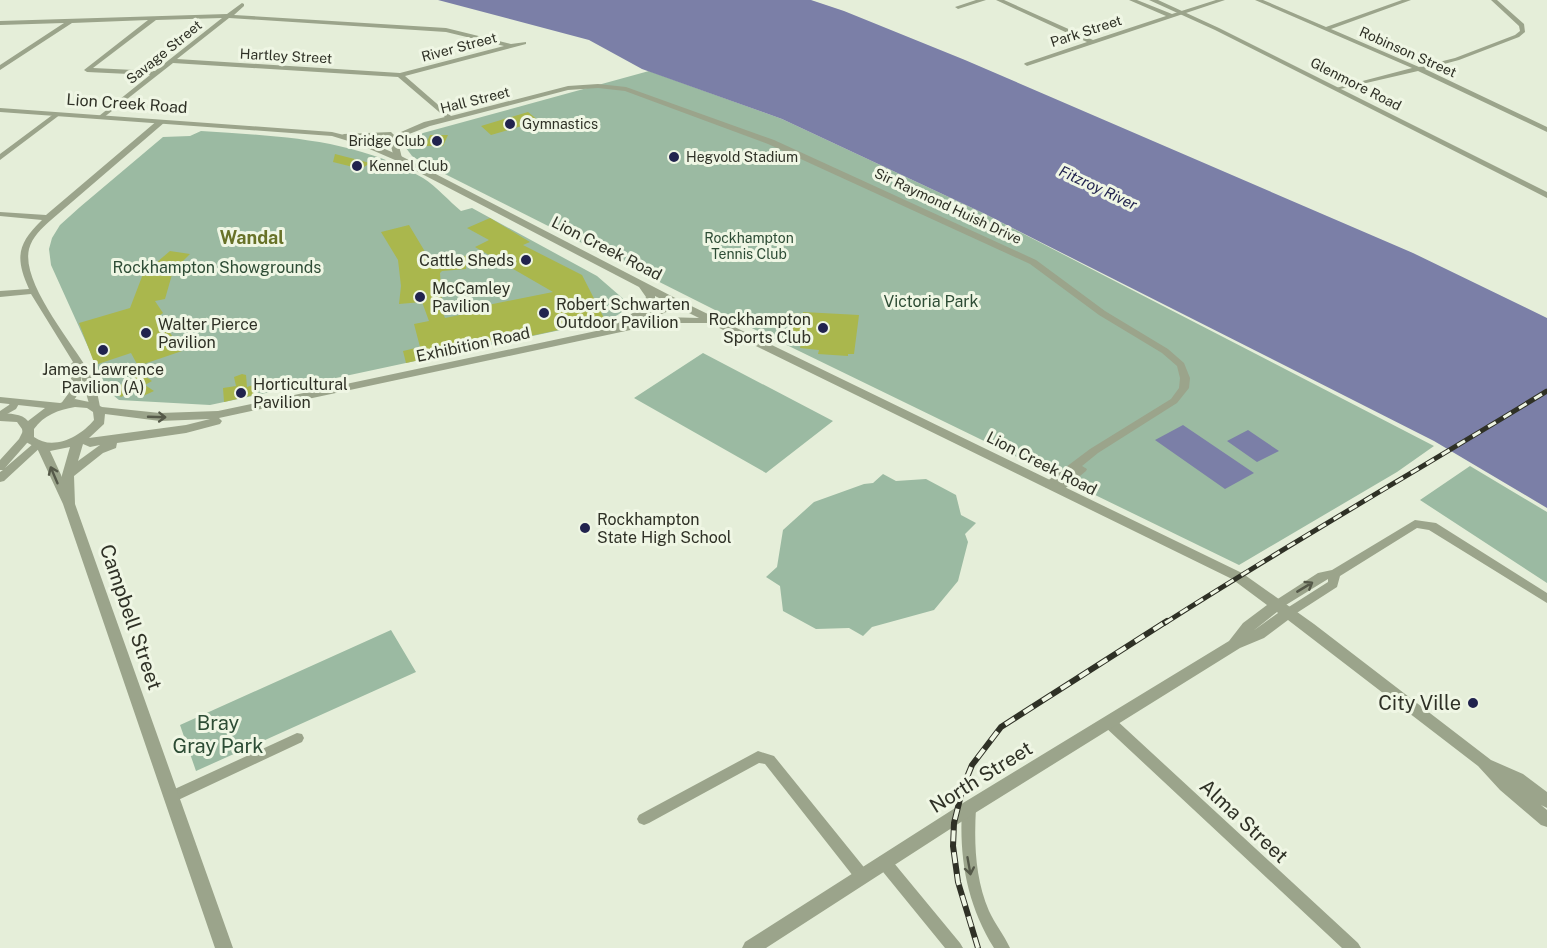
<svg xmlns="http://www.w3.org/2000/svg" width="1547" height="948" font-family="'Public Sans',sans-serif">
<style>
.green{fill:#9bbaa2}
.water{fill:#7b7fa7}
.building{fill:#aab74d}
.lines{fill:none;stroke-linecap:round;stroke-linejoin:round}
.minor{fill:#9ba48b;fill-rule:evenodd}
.tertiary{fill:#9ba48b;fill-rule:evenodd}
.rail-far1-casing{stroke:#2f3126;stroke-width:5}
.rail-casing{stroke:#2f3126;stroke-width:6}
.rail-far1{stroke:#eff6e4;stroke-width:3;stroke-dasharray:9;stroke-linecap:butt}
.rail{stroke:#eff6e4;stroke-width:4;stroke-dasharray:11;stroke-linecap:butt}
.oneway{stroke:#555949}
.poi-dot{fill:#21234e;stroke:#eff6e4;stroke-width:2}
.labels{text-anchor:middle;stroke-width:6;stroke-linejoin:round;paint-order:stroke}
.far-street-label{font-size:14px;fill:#2f3126;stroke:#eff6e4}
.far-poi-label{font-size:14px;fill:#2f3126;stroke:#eff6e4;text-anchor:start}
.far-park-label{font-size:14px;fill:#2d4c35;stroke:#eff6e4}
.far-water-label{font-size:15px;font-style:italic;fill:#21234e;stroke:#eff6e4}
.street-label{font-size:16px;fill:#2f3126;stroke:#eff6e4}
.poi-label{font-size:16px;fill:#2f3126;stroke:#eff6e4;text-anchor:start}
.park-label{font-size:16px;fill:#2d4c35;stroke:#eff6e4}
.far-district-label{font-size:18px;font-weight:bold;fill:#687228;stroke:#eff6e4}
.near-street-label{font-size:20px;fill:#2f3126;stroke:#eff6e4}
.near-poi-label{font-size:20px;fill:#2f3126;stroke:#eff6e4;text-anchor:end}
.near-park-label{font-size:20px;fill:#2d4c35;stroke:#eff6e4}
</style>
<rect width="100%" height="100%" fill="#e5eed9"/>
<path class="green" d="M 649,71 L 782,119 L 983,213 L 1434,446 L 1397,472 L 1239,565 L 721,313 L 423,163 L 412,156 L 406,148 L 410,141 L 423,133 Z
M 201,131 C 277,136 355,138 423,178 C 437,187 449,201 461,211 L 472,208 L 597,276 L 627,302 L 626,309 L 612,319 L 210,405 L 119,400 L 108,391 L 51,265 L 49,249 L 52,238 L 60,225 L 80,207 L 163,137 L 190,136 Z
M 703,353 L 833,421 L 766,473 L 634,398 Z
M 1470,466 L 1547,512 L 1547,583 L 1420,500 Z
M 883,474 L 896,481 L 926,479 L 956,495 L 961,515 L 976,523 L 965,534 L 968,542 L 958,581 L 934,610 L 872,627 L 863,636 L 849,628 L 816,629 L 783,611 L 780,586 L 766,577 L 777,567 L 783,530 L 814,502 L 864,484 L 873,483 Z
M 391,630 L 416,672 L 196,771 L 180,725 Z"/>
<path class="water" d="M 438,0 L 811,0 L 844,11 L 965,60 L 1413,253 L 1547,318 L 1547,508 L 1434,441 L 983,213 L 782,119 L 642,69 L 589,40 Z
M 1183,425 L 1254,473 L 1225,489 L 1155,440 Z
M 1248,430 L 1279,451 L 1257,462 L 1227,441 Z"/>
<path class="building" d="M 528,112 L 539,121 L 491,135 L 481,126 Z
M 430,135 L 448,135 L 443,146 L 425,146 Z
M 335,154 L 370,163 L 361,169 L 333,162 Z
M 490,218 L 530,242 L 523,245 L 582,275 L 605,320 L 497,343 L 496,341 L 464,348 L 464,350 L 406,363 L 403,351 L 420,347 L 414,324 L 429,321 L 422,302 L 399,304 L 401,286 L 398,260 L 381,232 L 409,225 L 430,260 L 472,255 L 471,264 L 466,265 L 466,269 L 442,271 L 440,273 L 442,301 L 438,301 L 445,318 L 484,310 L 483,306 L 553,292 L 475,247 L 489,240 L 467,228 Z
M 170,251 L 190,254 L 173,271 L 165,299 L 155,301 L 163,313 L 159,316 L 182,351 L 138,366 L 131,353 L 95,365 L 79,323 L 130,308 L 143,274 Z
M 803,312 L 859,315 L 854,354 L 848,354 L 848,356 L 818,354 L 819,350 L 800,348 L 802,341 L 786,340 L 791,313 L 803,314 Z
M 142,374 L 152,381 L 145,385 L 154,391 L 141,397 L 132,391 L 121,397 L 111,390 Z
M 242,374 L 246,375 L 247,387 L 253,385 L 254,395 L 224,402 L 223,388 L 236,386 L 234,377 Z"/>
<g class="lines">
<path class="minor" d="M 976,0 L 986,0 L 958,9 L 955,7 Z
M 996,0 L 1004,0 L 1093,40 L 1166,16 L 1129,0 L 1137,0 L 1172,14 L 1216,0 L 1225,0 L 1027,66 L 1024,64 L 1025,63 L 1087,42 Z
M 1255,0 L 1263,0 L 1326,27 L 1402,0 L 1411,0 L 1331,29 L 1419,67 L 1455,58 L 1515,35 L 1520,31 L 1519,26 L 1491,0 L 1497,0 L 1524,24 L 1525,32 L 1519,37 L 1459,60 L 1425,69 L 1547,127 L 1547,132 L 1418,71 L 1336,90 L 1336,88 L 1412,68 Z
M 242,3 L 244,4 L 244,6 L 234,15 L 446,28 L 511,44 L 526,42 L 526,44 L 405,76 L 451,116 L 568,86 L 598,84 L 626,87 L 774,140 L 1036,260 L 1105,311 L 1168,349 L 1184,363 L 1190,378 L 1189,388 L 1177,403 L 1098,453 L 1082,466 L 1087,469 L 1086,471 L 1062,491 L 1054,491 L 1053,488 L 1046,488 L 1045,485 L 1046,482 L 1090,449 L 1171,399 L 1179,388 L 1180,378 L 1177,366 L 1162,353 L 1099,315 L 1030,264 L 768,144 L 625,91 L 598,88 L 568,90 L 430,126 L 409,134 L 409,137 L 399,146 L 402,158 L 398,160 L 394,158 L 391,146 L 399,138 L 372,148 L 368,146 L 369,144 L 390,136 L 344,138 L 340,136 L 344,134 L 391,132 L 394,135 L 424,122 L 445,117 L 398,77 L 173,63 L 103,118 L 99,118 L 99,116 L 150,75 L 87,72 L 84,70 L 148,20 L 72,23 L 0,70 L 0,65 L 64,23 L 0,25 L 0,21 L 227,14 ZM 222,18 L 155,71 L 93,68 L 156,20 ZM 229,18 L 446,32 L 504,46 L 400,73 L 177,59 Z
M 55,113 L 61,114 L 0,160 L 0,154 Z
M 158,120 L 165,122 L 51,220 C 42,228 32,237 29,249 C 21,283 72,342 89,372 C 95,382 98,395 100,407 L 95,410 L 90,407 L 81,376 C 82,390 77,397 68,407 L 62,407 L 60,405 L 71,390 L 71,364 L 73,362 L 31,294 L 0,297 L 0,291 L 29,289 C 15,258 17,244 42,220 L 0,216 L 0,212 L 46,215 Z
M 15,399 L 20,402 L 16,409 L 0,418 L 0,411 L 9,405 L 12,400 Z
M 27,430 L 32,433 L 27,443 L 5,468 L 34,443 L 42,443 L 43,445 L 4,481 L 0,482 L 0,472 L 3,470 L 0,470 L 0,460 L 19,439 L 23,431 Z
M 1415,520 L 1436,523 L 1547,593 L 1547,603 L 1429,530 L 1417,528 L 1340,576 L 1337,587 L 1292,616 L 1284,616 L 1282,613 L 1284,610 L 1328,582 L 1328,579 L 1281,608 L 1273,608 L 1271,605 L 1273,602 L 1318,573 L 1332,570 Z
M 1109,717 L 1114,718 L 1358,943 L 1361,948 L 1342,948 L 1104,726 L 1103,722 L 1104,718 Z
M 297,733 L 302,734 L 304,738 L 302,742 L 176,801 L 171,803 L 166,801 L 164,797 L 166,793 Z
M 758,751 L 774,756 L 867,871 L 869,876 L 867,881 L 862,883 L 857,881 L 765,764 L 759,763 L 649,823 L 644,825 L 639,823 L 637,819 L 639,815 Z
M 969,802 L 974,804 L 976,808 C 974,843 975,878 989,911 C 995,924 1004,935 1010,948 L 994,948 C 967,904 959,859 962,808 L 964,804 Z
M 884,856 L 889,857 L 960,943 L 963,948 L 945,948 L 879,867 L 877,862 L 879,857 Z"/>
<path class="tertiary" d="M 1149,0 L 1158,0 L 1219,28 L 1547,192 L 1547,198 L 1215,30 Z
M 0,108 L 332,132 L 364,140 L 401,156 L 681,301 L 1242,573 L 1314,624 L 1491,760 L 1523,774 L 1547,792 L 1547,808 L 1541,805 L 1547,810 L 1547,827 L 1541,825 L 1500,790 L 1478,766 L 1288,620 L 1264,638 L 1240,648 L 975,813 L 766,948 L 742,948 L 745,942 L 963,803 L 1229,641 L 1243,623 L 1267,605 L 1232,579 L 709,323 L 663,323 L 219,418 L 222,421 L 220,424 L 186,433 L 117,443 L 116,448 L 103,453 L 74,476 L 75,504 L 233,948 L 215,948 L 63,504 L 37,448 L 24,441 L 22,429 L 17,422 L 0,421 L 0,413 C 9,414 22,413 28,421 L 45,408 L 0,403 L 0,397 L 60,403 L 75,399 L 94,403 L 102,407 L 160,413 L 218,411 L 615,327 L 615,323 L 640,309 L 646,297 L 639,287 L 395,160 L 358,144 L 332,136 L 0,112 ZM 655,296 L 669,303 L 647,314 L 655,303 ZM 677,307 L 699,318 L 663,317 L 651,319 ZM 641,318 L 645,321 L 629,324 ZM 75,407 L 87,408 L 93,412 L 94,420 C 80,437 53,451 34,437 L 34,429 C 44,415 58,410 75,407 ZM 105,414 L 160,421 L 210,419 L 186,425 L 89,438 L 104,424 ZM 83,444 L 90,447 L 100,445 L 78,461 ZM 70,447 L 62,475 L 62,477 L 50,451 ZM 1277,612 L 1278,613 L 1253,631 Z"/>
<g class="rail-far1-casing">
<path id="rail-far1" d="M 1165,623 C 1290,543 1420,469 1547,391"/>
</g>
<g class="rail-casing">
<path id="rail" d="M 978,948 L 958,882 L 953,846 L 954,823 L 963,787 L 972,765 L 1001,727 L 1167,621"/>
</g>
<use href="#rail-far1" class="rail-far1"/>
<use href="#rail" class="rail"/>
</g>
<defs><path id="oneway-shaft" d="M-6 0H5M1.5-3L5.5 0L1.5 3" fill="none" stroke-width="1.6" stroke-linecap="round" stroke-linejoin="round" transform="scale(1.5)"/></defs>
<g class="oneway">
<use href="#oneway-shaft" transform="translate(157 417) rotate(2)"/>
<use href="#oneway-shaft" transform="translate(54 475) rotate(-113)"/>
<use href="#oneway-shaft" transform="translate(1305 587) rotate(-31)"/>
<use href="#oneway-shaft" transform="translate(969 866) rotate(80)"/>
</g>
<g class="poi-dot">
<circle cx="510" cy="124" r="6"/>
<circle cx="437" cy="141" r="6"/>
<circle cx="674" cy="157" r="6"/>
<circle cx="357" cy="166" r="6"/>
<circle cx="526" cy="260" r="6"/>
<circle cx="420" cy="297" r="6"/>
<circle cx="544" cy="313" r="6"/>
<circle cx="823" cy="328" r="6"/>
<circle cx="146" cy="333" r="6"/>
<circle cx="103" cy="350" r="6"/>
<circle cx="241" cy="393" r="6"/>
<circle cx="585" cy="528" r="6"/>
<circle cx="1473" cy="703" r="6"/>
</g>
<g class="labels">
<g class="far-street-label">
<text transform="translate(1086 31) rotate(-18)" y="5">Park Street</text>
<text transform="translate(459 47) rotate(-15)" y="5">River Street</text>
<text transform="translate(164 52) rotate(-39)" y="5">Savage Street</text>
<text transform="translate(1408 52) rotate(24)" y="5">Robinson Street</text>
<text transform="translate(286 56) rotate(3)" y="5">Hartley Street</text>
<text transform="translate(1356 84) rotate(27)" y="5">Glenmore Road</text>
<text transform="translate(475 100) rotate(-14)" y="5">Hall Street</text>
<text transform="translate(948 206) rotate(25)" y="5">Sir Raymond Huish Drive</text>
</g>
<g class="far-poi-label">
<text x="522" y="129">Gymnastics</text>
<text x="425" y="146" text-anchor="end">Bridge Club</text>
<text x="686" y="162">Hegvold Stadium</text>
<text x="369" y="171">Kennel Club</text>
</g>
<g class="far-park-label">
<text x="749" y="243">Rockhampton<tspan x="749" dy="16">Tennis Club</tspan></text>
</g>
<g class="far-water-label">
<text transform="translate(1098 188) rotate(25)" y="5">Fitzroy River</text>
</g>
<g class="street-label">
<text transform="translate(127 103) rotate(4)" y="6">Lion Creek Road</text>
<text transform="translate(607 248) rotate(27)" y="6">Lion Creek Road</text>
<text transform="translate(473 344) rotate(-12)" y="6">Exhibition Road</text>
<text transform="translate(1042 463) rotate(27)" y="6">Lion Creek Road</text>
</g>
<g class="poi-label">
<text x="514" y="266" text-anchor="end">Cattle Sheds</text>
<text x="432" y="294">McCamley<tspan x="432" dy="18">Pavilion</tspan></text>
<text x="556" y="310">Robert Schwarten<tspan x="556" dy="18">Outdoor Pavilion</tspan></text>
<text x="811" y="325" text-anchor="end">Rockhampton<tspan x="811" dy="18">Sports Club</tspan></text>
<text x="158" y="330">Walter Pierce<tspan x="158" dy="18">Pavilion</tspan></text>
<text x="103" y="375" text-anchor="middle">James Lawrence<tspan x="103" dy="18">Pavilion (A)</tspan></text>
<text x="253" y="390">Horticultural<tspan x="253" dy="18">Pavilion</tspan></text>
<text x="597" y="525">Rockhampton<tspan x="597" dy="18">State High School</tspan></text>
</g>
<g class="park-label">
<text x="217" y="273">Rockhampton Showgrounds</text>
<text x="931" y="307">Victoria Park</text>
</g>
<g class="far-district-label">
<text x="252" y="244">Wandal</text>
</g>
<g class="near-street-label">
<text transform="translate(131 617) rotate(71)" y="7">Campbell Street</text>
<text transform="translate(981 777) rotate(-32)" y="7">North Street</text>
<text transform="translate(1244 821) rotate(43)" y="7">Alma Street</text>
</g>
<g class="near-poi-label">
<text x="1461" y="710">City Ville</text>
</g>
<g class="near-park-label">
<text x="218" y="730">Bray<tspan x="218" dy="23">Gray Park</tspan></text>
</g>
</g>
</svg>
